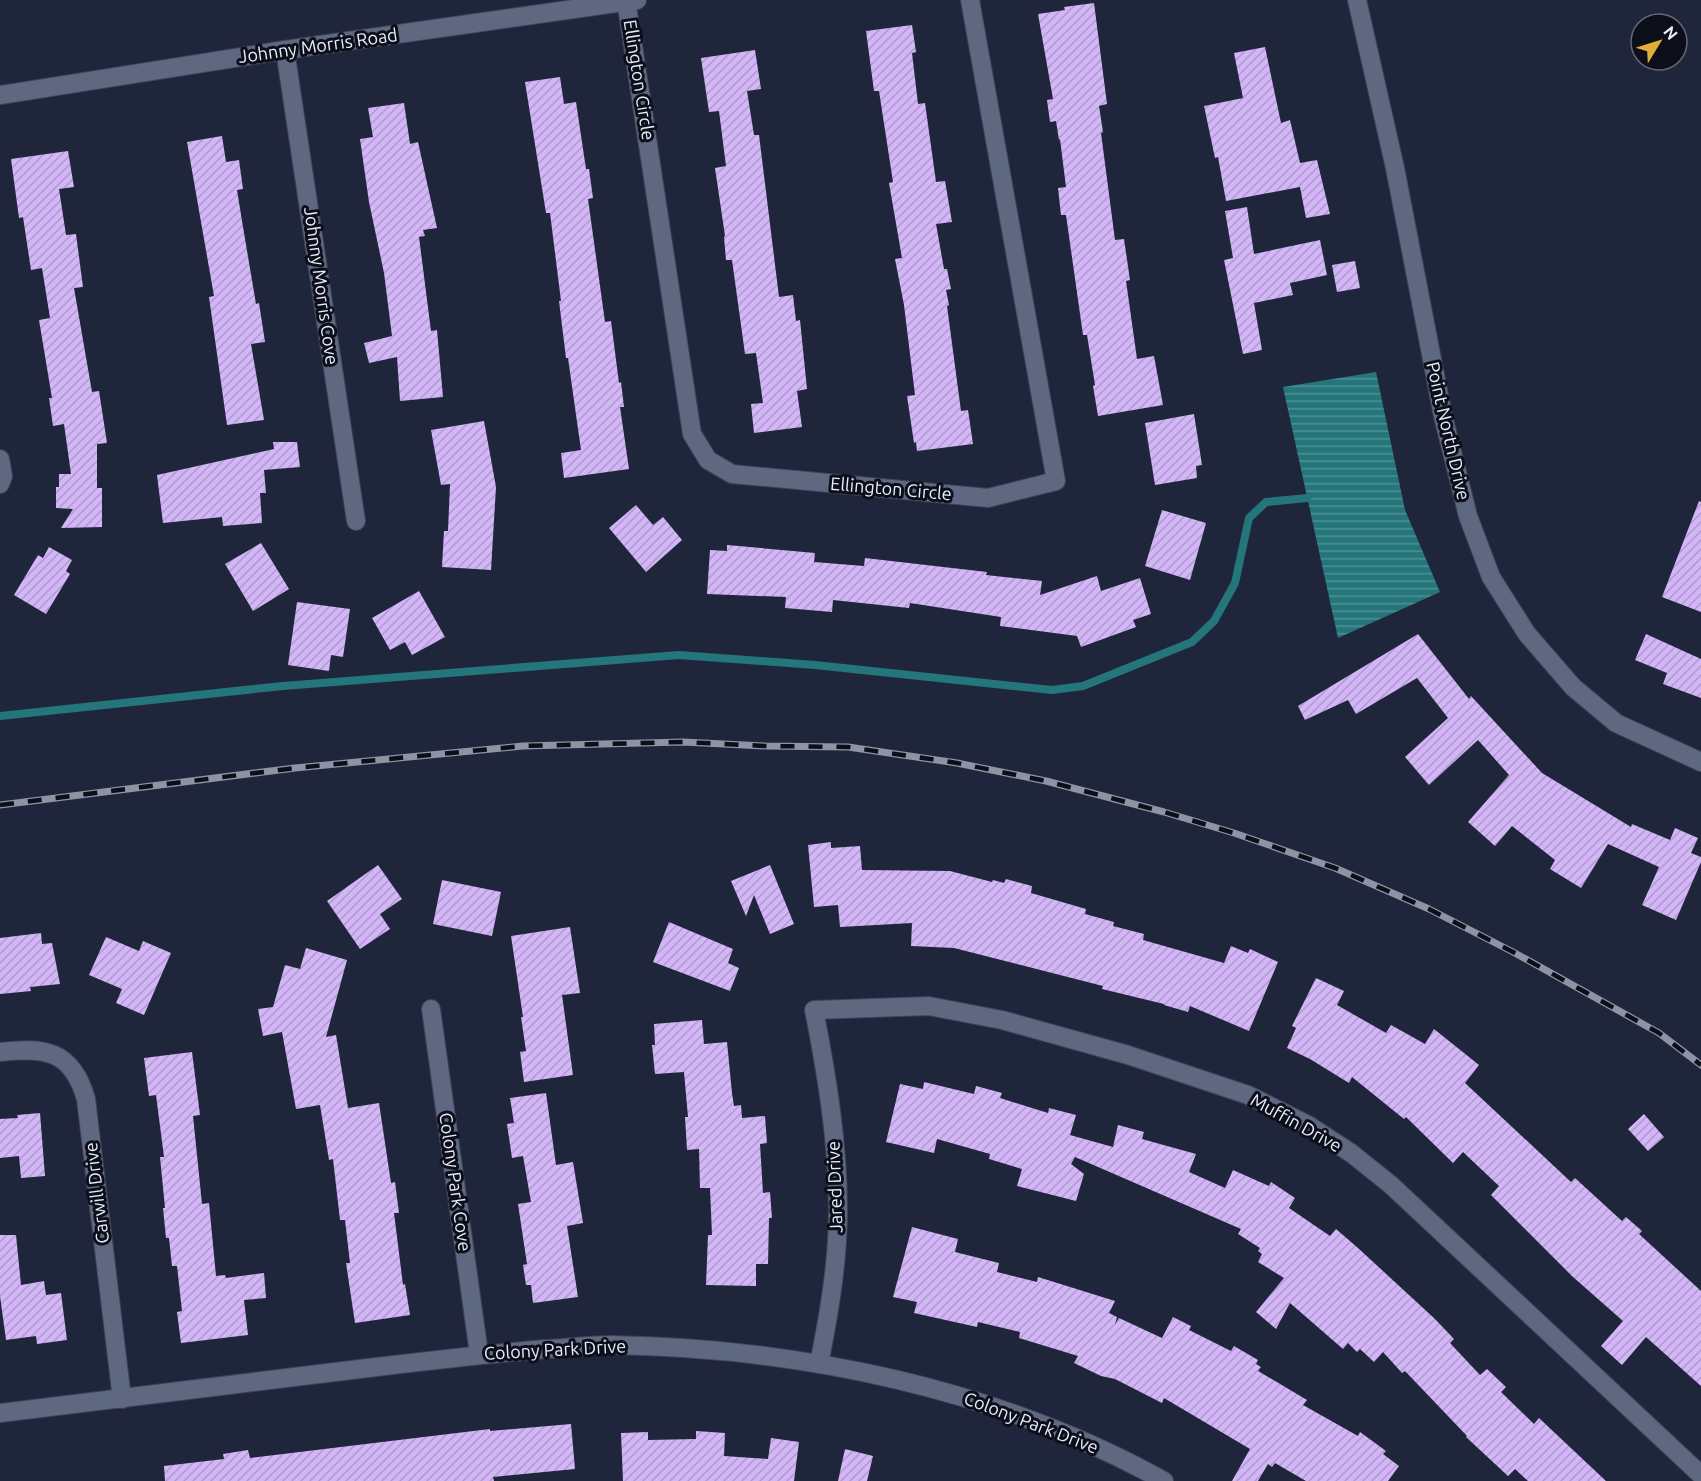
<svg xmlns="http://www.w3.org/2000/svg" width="1701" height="1481" font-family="Ubuntu,sans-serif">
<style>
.water{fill:url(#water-rules)}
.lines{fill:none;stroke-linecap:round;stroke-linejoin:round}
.stream{stroke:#25767a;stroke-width:8}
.building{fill:url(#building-hatch)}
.minor-casing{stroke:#3f4456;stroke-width:20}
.tertiary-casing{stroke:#3f4456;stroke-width:20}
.minor{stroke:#5f6881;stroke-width:18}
.tertiary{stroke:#5f6881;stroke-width:18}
.rail-casing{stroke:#8e94a6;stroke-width:7}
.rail{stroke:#0c0f19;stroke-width:4.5;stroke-dasharray:14;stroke-linecap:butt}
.labels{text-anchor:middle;stroke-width:6;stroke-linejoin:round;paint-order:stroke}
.street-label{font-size:18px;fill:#e8edfc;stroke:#0c0f19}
</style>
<defs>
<pattern id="water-rules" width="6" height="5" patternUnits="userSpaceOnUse" patternTransform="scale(1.5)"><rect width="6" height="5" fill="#25767a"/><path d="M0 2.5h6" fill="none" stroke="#4f9094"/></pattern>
<pattern id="building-hatch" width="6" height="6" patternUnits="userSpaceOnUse" patternTransform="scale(1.5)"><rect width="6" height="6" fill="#d3b6f7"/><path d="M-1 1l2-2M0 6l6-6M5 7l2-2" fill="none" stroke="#b09acc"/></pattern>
</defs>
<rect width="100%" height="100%" fill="#1f263c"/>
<path class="water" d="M 1376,372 L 1405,510 L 1440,592 L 1338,638 L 1283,387 Z"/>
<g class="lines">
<path class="stream" d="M 0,716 L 283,686 L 679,655 L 815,665 L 1052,690 L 1083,686 L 1192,642 L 1214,621 L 1235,583 L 1249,518 L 1266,502 L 1307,498"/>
</g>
<path class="building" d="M 1094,3 L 1107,104 L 1099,106 L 1103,132 L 1101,133 L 1115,240 L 1124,239 L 1130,280 L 1126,281 L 1137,359 L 1154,356 L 1163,405 L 1098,416 L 1093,386 L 1095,385 L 1087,335 L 1083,335 L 1066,215 L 1061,215 L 1058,188 L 1066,187 L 1060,139 L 1059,140 L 1056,121 L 1050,122 L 1047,100 L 1053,99 L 1038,14 L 1065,10 L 1064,7 Z
M 912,25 L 916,52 L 912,53 L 918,104 L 925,103 L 936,182 L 945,181 L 952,222 L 936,224 L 944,269 L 947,269 L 951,289 L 946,290 L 949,305 L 947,306 L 961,411 L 968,410 L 973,444 L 917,451 L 916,442 L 914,443 L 907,396 L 915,395 L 904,305 L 895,259 L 902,258 L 889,183 L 893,182 L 879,91 L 874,91 L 866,31 Z
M 1265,47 L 1281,123 L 1290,120 L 1300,163 L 1317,160 L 1330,214 L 1306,218 L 1300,187 L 1226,201 L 1218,157 L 1215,158 L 1204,106 L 1243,98 L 1234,53 Z
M 755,50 L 761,89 L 747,91 L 754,135 L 759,135 L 779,297 L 793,295 L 796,321 L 800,320 L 807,389 L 797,391 L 802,427 L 754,433 L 751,404 L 763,403 L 756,353 L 745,354 L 732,260 L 726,260 L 724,237 L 725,236 L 715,168 L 726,166 L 719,111 L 709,112 L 701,58 Z
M 560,77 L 564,104 L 576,102 L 586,169 L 589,169 L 593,198 L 588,199 L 605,322 L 611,321 L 619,383 L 621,382 L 624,407 L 620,407 L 629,469 L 564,478 L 561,453 L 581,450 L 568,358 L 566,358 L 559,301 L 561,301 L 550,213 L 546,213 L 525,82 Z
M 404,103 L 410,144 L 418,142 L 437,228 L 423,230 L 425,236 L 419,237 L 431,331 L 437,330 L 443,397 L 400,401 L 397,357 L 369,363 L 364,343 L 392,336 L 384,273 L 369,202 L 360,139 L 373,137 L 368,108 Z
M 222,136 L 226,162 L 239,160 L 243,189 L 237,190 L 242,221 L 256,304 L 259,303 L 265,342 L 251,344 L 264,420 L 227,425 L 209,297 L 214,296 L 187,142 Z
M 68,151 L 74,187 L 59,189 L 66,235 L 76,234 L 83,287 L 74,288 L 92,392 L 99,391 L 107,443 L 97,444 L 97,488 L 102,488 L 102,527 L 61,528 L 73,509 L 56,508 L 56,487 L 59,487 L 59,474 L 71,474 L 64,424 L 53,426 L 49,398 L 52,398 L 39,320 L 50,318 L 42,268 L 31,270 L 23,217 L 19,218 L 11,159 Z
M 1247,207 L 1254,254 L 1320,240 L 1327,275 L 1290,283 L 1293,295 L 1254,303 L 1262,350 L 1243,354 L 1224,260 L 1233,258 L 1225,211 Z
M 1355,261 L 1360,288 L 1337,292 L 1332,265 Z
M 1194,414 L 1202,465 L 1196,466 L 1197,478 L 1155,485 L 1145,423 Z
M 484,421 L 496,487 L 491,570 L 442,567 L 444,531 L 448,531 L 450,484 L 441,485 L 431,430 Z
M 273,442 L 297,442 L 300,467 L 264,470 L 266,493 L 260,493 L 262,523 L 223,526 L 222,517 L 163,523 L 157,475 L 274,449 Z
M 1699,501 L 1701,502 L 1701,612 L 1662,597 Z
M 636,505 L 653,525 L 663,517 L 682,540 L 646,572 L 609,528 Z
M 1162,510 L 1206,523 L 1190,580 L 1145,566 Z
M 261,543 L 289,589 L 253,611 L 225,564 Z
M 727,545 L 815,553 L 814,562 L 864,566 L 865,558 L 987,572 L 986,575 L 1042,581 L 1040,595 L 1097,576 L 1101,591 L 1140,578 L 1151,614 L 1133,620 L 1136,627 L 1081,647 L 1077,636 L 1000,626 L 1001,617 L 910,603 L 909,608 L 833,600 L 832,612 L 785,608 L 786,597 L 707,594 L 710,550 L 727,551 Z
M 49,547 L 72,560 L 66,571 L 70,574 L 46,614 L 14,595 L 38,555 L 43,558 Z
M 419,591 L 445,637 L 412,655 L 405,642 L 390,650 L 372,618 Z
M 297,602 L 350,609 L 343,657 L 331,655 L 329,671 L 288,665 Z
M 1418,634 L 1469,699 L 1471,696 L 1542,773 L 1631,827 L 1632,824 L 1670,840 L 1675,828 L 1698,838 L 1691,853 L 1701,857 L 1701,862 L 1676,920 L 1642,905 L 1659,867 L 1608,844 L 1581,888 L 1550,869 L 1555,860 L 1512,826 L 1495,846 L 1468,822 L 1509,775 L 1478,740 L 1429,785 L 1405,757 L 1448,718 L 1417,678 L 1356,714 L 1348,700 L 1305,720 L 1298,706 Z
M 1646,634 L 1701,659 L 1701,698 L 1663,684 L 1667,673 L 1635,660 Z
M 831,842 L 831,848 L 860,846 L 862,870 L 950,871 L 992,882 L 993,880 L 1004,883 L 1006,879 L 1032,886 L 1031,893 L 1086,909 L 1085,914 L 1114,922 L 1113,926 L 1144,934 L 1143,940 L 1224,963 L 1231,946 L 1248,953 L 1250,949 L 1278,962 L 1249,1031 L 1190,1006 L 1188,1012 L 1164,1005 L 1164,1004 L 1102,989 L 1103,986 L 954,948 L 911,946 L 912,923 L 840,927 L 838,905 L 814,907 L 808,845 Z
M 378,865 L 402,899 L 380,914 L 390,929 L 360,949 L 327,901 Z
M 770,865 L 794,924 L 770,934 L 754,895 L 746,916 L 731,881 Z
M 442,880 L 501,892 L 492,936 L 433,924 Z
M 669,922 L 733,949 L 728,963 L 739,968 L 730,991 L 653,962 Z
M 570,927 L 580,993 L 562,995 L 573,1075 L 524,1082 L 520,1052 L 526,1051 L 521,1017 L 523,1017 L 511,936 Z
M 41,933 L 42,944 L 52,943 L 60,984 L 30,987 L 31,991 L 0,994 L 0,938 Z
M 106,937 L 139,951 L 143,941 L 171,953 L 144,1015 L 116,1003 L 122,989 L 89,975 Z
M 306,948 L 347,960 L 326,1037 L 336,1035 L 348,1108 L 379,1103 L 391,1183 L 395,1182 L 399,1213 L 394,1213 L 403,1285 L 405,1284 L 410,1315 L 355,1323 L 346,1263 L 350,1263 L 345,1220 L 340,1220 L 333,1159 L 329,1160 L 320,1105 L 296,1109 L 282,1032 L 263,1036 L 258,1009 L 273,1007 L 285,965 L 300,969 Z
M 1316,978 L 1344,991 L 1337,1005 L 1386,1033 L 1391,1025 L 1425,1044 L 1434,1029 L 1479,1065 L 1465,1083 L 1571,1182 L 1575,1178 L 1622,1221 L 1626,1217 L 1642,1231 L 1639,1234 L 1701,1291 L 1701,1386 L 1646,1337 L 1622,1365 L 1601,1346 L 1623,1321 L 1573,1277 L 1491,1195 L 1499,1186 L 1463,1152 L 1453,1163 L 1406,1117 L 1404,1119 L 1352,1077 L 1349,1083 L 1310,1059 L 1287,1048 L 1296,1028 L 1292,1026 Z
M 702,1020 L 704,1044 L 727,1042 L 732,1093 L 734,1106 L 741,1105 L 742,1118 L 765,1116 L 767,1143 L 760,1144 L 763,1193 L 770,1192 L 772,1218 L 769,1218 L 768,1264 L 756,1264 L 756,1286 L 706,1285 L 708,1235 L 712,1235 L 710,1188 L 700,1188 L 699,1149 L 687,1150 L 685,1117 L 688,1117 L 684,1072 L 655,1074 L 652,1045 L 655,1045 L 654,1024 Z
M 192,1052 L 200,1115 L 193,1116 L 202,1204 L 209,1203 L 216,1276 L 225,1275 L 226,1278 L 264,1273 L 266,1298 L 244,1300 L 248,1335 L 181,1343 L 177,1312 L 182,1311 L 177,1266 L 172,1266 L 169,1238 L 166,1238 L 163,1208 L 165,1208 L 160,1157 L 164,1157 L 156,1095 L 149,1096 L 144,1058 Z
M 924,1082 L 974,1094 L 976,1086 L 1002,1093 L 1000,1098 L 1048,1113 L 1049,1108 L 1076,1115 L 1070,1135 L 1113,1147 L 1118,1125 L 1144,1132 L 1142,1139 L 1196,1154 L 1189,1172 L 1225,1188 L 1233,1170 L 1269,1186 L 1271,1182 L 1295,1198 L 1289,1208 L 1330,1236 L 1336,1229 L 1358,1248 L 1435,1319 L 1454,1339 L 1450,1343 L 1480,1375 L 1487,1369 L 1506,1387 L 1501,1392 L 1534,1424 L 1539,1418 L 1606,1481 L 1528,1481 L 1515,1469 L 1508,1476 L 1466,1437 L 1467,1436 L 1405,1371 L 1402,1373 L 1383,1352 L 1374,1362 L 1360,1349 L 1357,1352 L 1348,1343 L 1343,1349 L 1290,1303 L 1276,1329 L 1256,1312 L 1284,1278 L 1258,1262 L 1262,1254 L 1258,1251 L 1260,1248 L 1238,1234 L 1241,1229 L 1075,1157 L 1071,1164 L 1084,1174 L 1076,1201 L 1017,1186 L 1022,1169 L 989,1159 L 990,1154 L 937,1139 L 934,1153 L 886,1142 L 900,1084 L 923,1089 Z
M 546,1093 L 556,1165 L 573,1162 L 583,1223 L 567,1226 L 578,1297 L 533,1303 L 531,1285 L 526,1285 L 523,1265 L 527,1264 L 518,1204 L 531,1202 L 523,1156 L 512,1158 L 507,1124 L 514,1123 L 510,1098 Z
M 40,1113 L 45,1176 L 21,1178 L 19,1156 L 0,1158 L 0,1119 L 18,1118 L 17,1115 Z
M 1644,1114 L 1664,1137 L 1648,1151 L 1628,1129 Z
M 912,1227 L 958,1239 L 955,1252 L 999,1263 L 997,1272 L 1037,1282 L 1038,1277 L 1115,1301 L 1109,1313 L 1117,1317 L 1115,1324 L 1119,1318 L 1162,1338 L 1173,1317 L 1191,1326 L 1189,1330 L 1231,1351 L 1234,1346 L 1258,1360 L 1256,1364 L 1261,1367 L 1258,1371 L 1307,1400 L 1303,1405 L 1358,1436 L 1360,1432 L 1386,1451 L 1383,1454 L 1399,1466 L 1388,1481 L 1306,1481 L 1275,1463 L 1272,1467 L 1268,1464 L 1258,1481 L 1232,1481 L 1250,1449 L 1164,1398 L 1162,1403 L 1115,1379 L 1101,1376 L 1074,1363 L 1078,1356 L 1019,1338 L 1020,1332 L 978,1322 L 977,1327 L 914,1313 L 917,1302 L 893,1297 Z
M 0,1235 L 16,1235 L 21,1285 L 44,1281 L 46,1295 L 61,1293 L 67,1340 L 37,1344 L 36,1336 L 6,1340 L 0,1296 Z
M 571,1424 L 575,1469 L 493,1477 L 494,1481 L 165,1481 L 164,1466 L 224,1459 L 223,1454 L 248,1450 L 250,1458 L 490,1429 L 490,1431 Z
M 696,1431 L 725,1433 L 724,1456 L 768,1459 L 771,1438 L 799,1442 L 794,1481 L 623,1481 L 621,1433 L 648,1432 L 648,1440 L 696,1439 Z
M 845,1449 L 873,1456 L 867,1481 L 838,1481 Z"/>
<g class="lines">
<g class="minor-casing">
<path id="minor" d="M 626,0 L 692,434 L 708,460 L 732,474 L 988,498 L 1056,481 L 970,0
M 1357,0 L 1395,168 L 1443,416 L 1468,516 L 1491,577 L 1527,634 L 1573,687 L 1616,723 L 1701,762
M 285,50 L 356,521
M 0,459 L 3,476 L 0,484
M 431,1009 L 479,1354
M 0,1052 C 45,1047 72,1050 86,1099 L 122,1399
M 819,1364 C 829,1314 838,1262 838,1210 C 838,1143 827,1076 814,1010 L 929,1006 L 1002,1020 L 1128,1055 L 1248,1095 L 1308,1125 L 1351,1153 L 1391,1185 L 1701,1475
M 0,1413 C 123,1398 245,1383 368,1368 C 427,1361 487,1354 546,1349 C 568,1348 590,1345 612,1345 C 800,1348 999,1389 1164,1481"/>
</g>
<g class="tertiary-casing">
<path id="tertiary" d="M 0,95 L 285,50 L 637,0"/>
</g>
<use href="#minor" class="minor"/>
<use href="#tertiary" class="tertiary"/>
<g class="rail-casing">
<path id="rail" d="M 0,805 L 295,768 L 523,746 L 683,742 L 766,746 L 848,747 L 957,763 L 1046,781 L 1164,812 L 1234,833 L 1335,868 L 1429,909 L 1513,952 L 1659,1033 L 1701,1065"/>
</g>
<use href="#rail" class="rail"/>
</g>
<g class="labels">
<g class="street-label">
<text transform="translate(318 46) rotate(-8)" y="6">Johnny Morris Road</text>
<text transform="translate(639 80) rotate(81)" y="6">Ellington Circle</text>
<text transform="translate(321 286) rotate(82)" y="6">Johnny Morris Cove</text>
<text transform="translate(1448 431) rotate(77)" y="6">Point North Drive</text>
<text transform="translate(891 489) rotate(5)" y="6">Ellington Circle</text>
<text transform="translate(1296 1123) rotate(29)" y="6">Muffin Drive</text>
<text transform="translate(455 1182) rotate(82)" y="6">Colony Park Cove</text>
<text transform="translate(835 1187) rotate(-92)" y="6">Jared Drive</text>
<text transform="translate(97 1193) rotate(-97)" y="6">Carwill Drive</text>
<text transform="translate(555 1350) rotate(-3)" y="6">Colony Park Drive</text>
<text transform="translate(1031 1423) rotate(21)" y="6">Colony Park Drive</text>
</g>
</g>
<g transform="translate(1659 42) rotate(52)"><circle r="28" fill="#0c0f19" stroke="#646874" stroke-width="1.5"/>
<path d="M0-4.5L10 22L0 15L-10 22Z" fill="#e2af34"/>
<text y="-9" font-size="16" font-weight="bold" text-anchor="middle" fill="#e8edfc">N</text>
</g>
</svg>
